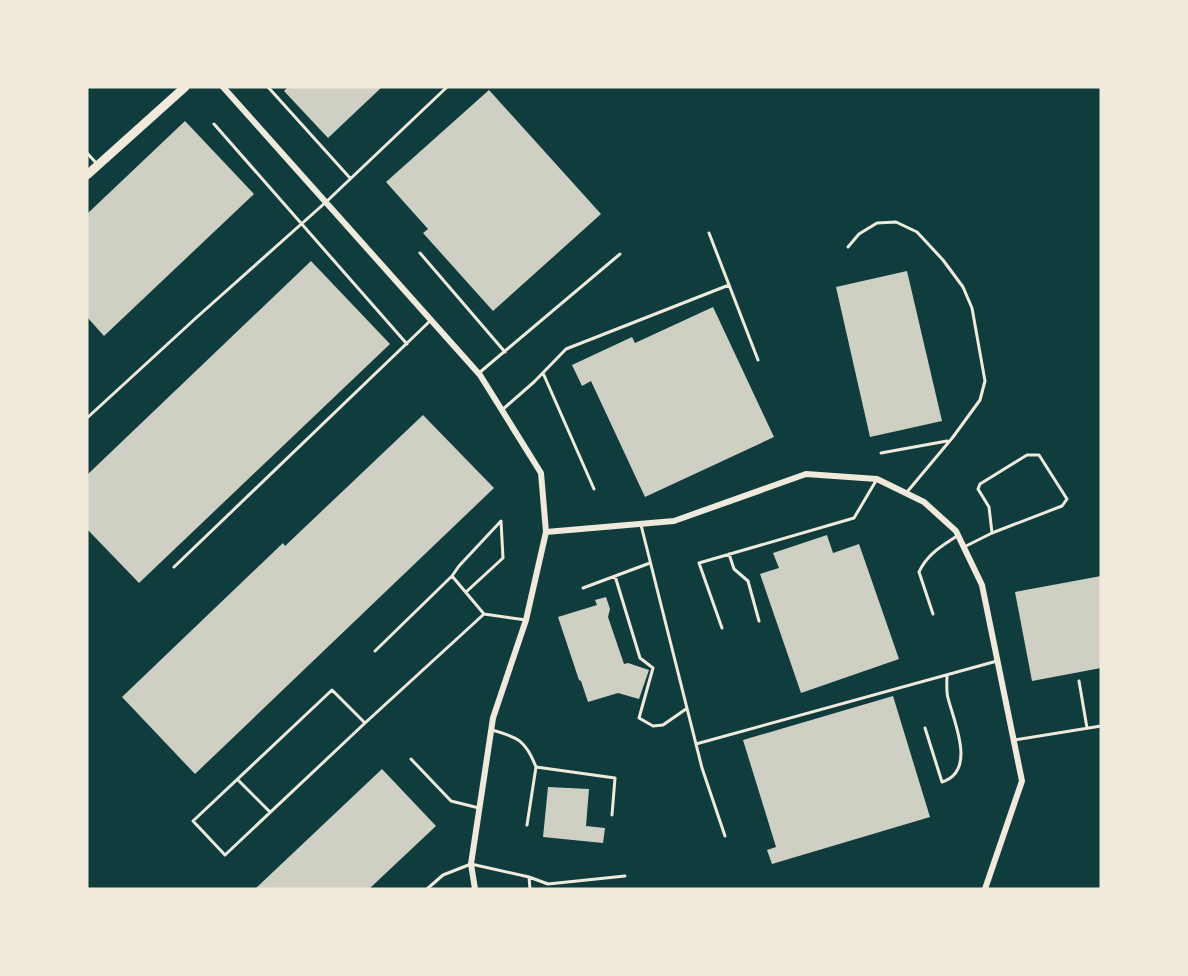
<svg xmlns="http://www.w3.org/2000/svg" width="1188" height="976" font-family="Helvetica,sans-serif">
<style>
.building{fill:#cfcfc3}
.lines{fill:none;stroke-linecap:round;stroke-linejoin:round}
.service{stroke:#f1e9da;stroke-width:3}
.minor{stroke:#f1e9da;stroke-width:6}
.secondary{stroke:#f1e9da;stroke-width:9}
</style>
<rect width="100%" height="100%" fill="#0f3d3e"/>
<path class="building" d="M 288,87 L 382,87 L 328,138 L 284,91 Z
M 489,90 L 601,214 L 493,311 L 423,233 L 428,229 L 386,182 Z
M 185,121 L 254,194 L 104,336 L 87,317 L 87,214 Z
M 311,261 L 390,344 L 139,583 L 87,529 L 87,475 Z
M 907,271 L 942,421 L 870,437 L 836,287 Z
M 713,307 L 774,437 L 645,497 L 591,381 L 582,386 L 572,365 L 632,337 L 635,343 Z
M 423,415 L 494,488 L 195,774 L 122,697 L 283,543 L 285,546 Z
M 827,535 L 833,553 L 859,544 L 899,659 L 801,693 L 760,574 L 779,568 L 773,553 Z
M 1101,576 L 1101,668 L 1032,681 L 1015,592 Z
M 606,597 L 610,609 L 608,617 L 624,664 L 628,663 L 649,670 L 639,699 L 618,693 L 588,702 L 581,681 L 579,680 L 558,617 L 597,605 L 595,600 Z
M 893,696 L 930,817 L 772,864 L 767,850 L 776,847 L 743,740 Z
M 382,769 L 436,826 L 369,889 L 255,889 Z
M 548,787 L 589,789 L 586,826 L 605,828 L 603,843 L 543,837 Z"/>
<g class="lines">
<path class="service" d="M 268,87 L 350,178
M 214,124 L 407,344
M 87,153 L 98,165
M 709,233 L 758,360
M 848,247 L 859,234 L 877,223 L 896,222 L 917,232 L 943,260 L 963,287 L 972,308 L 985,381 L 980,400 L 953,437 L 907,492
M 420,253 L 505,352
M 479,373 L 620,254
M 543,373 L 594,489
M 502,410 L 534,382 L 566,349 L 729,285
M 87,418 L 197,317 L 326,202 L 447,87
M 881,453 L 947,441
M 641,525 L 702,768 L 725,836
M 964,547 L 992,533 L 1062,506 L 1067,499 L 1039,455 L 1027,455 L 980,484 L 978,489 L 989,507 L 992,533
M 729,554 L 734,569 L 748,581 L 759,621
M 174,567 L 430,321
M 452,576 L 459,566 L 501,521 L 503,558 L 466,592
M 615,576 L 640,658 L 653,668 L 639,718 L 653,726 L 663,725 L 686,709
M 583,588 L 650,563
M 933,614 L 919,572 C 927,554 942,546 957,536
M 722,628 L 699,563 L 854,518 L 877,479
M 375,651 L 452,576 L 484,614
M 1079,681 L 1087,728
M 365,723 L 332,690 L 193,821 L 225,855 L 365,723 L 484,614 L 526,620
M 925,728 L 942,782 C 977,771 954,722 948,698 C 946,691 947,682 947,675
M 492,730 C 518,737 526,741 536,767
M 1014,740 L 1101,726
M 696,744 L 997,661
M 411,759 L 451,801 L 479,808
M 238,780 L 270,812
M 527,825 L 536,767 L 615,778 L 612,815
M 529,877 L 530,889
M 427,889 L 443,875 L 471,864 L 529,877 L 548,884 L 625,876"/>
<path class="minor" d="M 223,87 L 480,375 L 541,473 L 546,532
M 475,889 L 471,864 L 493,718 L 526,620 L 546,532 L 674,521 L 806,474 L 877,479 L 924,502 L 956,531 L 982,585 L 1022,781 L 985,889"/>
<path class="secondary" d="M 87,175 L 185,87"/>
</g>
<rect width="1188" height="976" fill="none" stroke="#f1e9da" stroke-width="177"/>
</svg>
